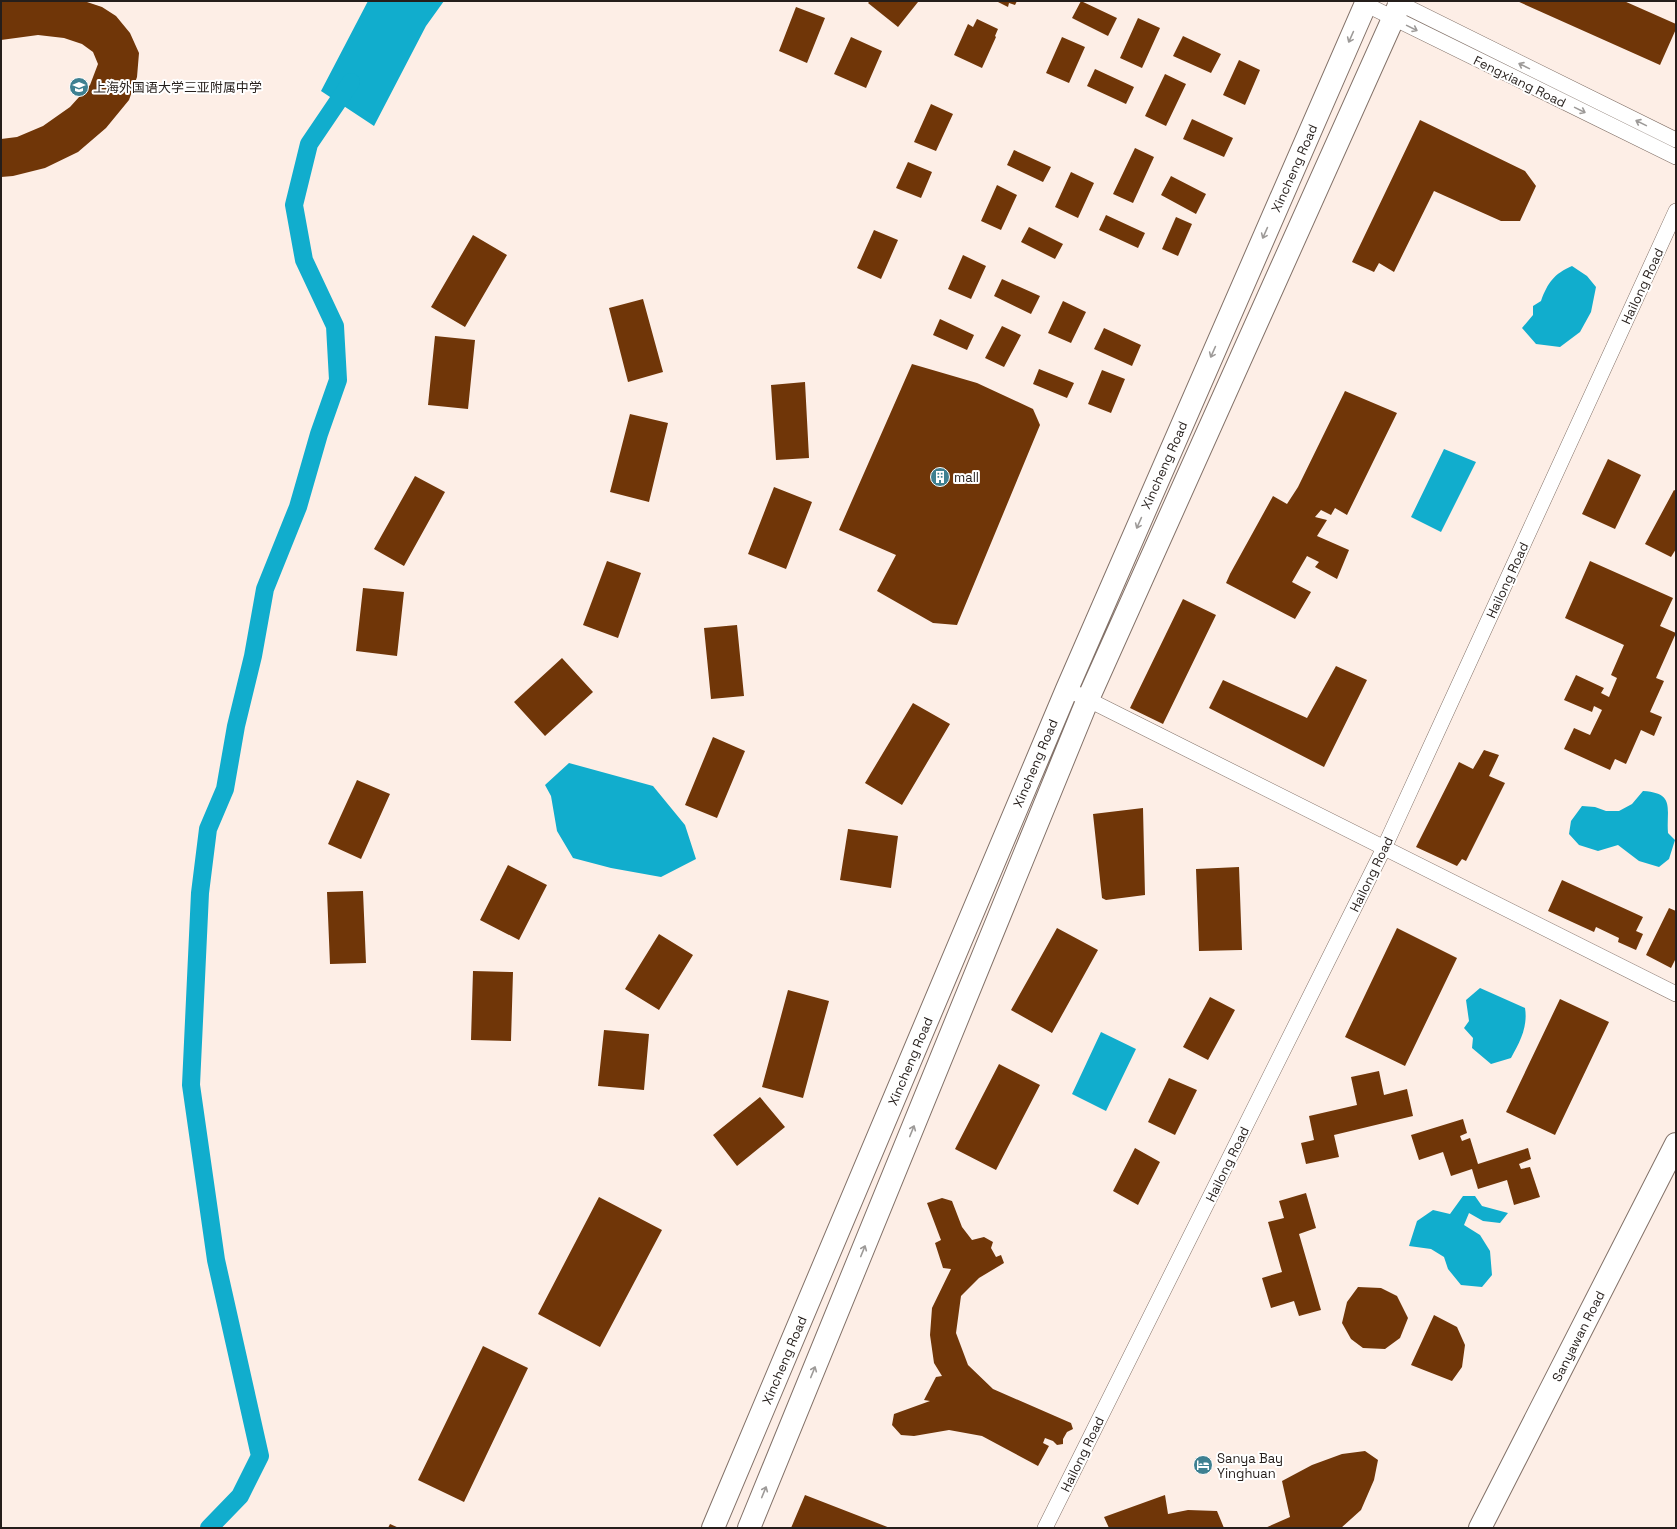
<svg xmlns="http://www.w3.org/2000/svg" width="1677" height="1529" font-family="'Space Grotesk','Noto Sans SC',sans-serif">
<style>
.water{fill:#11adcd}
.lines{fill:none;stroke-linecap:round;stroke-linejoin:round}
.canal{stroke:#11adcd;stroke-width:18}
.building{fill:#703608}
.street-casing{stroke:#827168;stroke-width:16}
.primary-casing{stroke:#827168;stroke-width:24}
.street{stroke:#fff;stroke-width:15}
.primary{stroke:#fff;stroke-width:22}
.oneway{stroke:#9d9a98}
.labels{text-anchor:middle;stroke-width:4;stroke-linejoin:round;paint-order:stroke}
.street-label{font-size:13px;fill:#251e1b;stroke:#fff}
.poi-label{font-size:13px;fill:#251e1b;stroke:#fff;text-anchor:start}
</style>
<rect width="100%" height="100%" fill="#fdeee6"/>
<path class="water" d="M 368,1 L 444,1 L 426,26 L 374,126 L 321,91 Z
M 1572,266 L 1587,276 L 1596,287 L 1591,312 L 1580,332 L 1560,347 L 1536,344 L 1522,328 L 1533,315 L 1533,306 L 1541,301 C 1548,282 1554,274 1572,266 Z
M 1444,449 L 1476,462 L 1441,532 L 1411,517 Z
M 569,763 L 653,786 L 685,825 L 696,859 L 661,877 L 611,868 L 573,858 L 557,831 L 551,796 L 545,785 Z
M 1643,791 C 1676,793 1666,809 1668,833 L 1675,840 L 1669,859 L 1659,867 L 1639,861 L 1618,845 L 1598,851 L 1579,845 L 1569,834 L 1571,821 L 1582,806 L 1595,807 L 1606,811 L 1619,811 L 1632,804 Z
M 1480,988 L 1525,1008 C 1528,1027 1520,1042 1511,1058 L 1491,1064 L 1472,1048 L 1473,1038 L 1464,1028 L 1469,1021 L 1466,1000 Z
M 1101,1032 L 1136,1049 L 1106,1111 L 1072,1094 Z
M 1463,1196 L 1475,1196 L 1482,1206 L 1508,1213 L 1500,1223 L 1483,1221 L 1469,1213 L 1464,1225 L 1480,1235 L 1490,1251 L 1492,1275 L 1482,1287 L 1461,1285 L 1448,1269 L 1444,1257 L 1431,1249 L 1409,1246 L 1417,1221 L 1433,1210 L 1450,1214 Z"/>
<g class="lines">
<path class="canal" d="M 209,1528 L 240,1496 L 260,1456 L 216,1260 L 191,1085 L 200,893 L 208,829 L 225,789 L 236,726 L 253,656 L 265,589 L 298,507 L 319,434 L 338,380 L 335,326 L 304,260 L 294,205 L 309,144 L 351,82"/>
</g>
<path class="building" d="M 1,1 L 84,1 L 102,7 L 116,16 L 130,33 L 139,53 L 137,77 L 129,100 L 106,128 L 78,152 L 45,168 L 13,176 L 1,177 L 1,139 L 17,137 L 43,126 L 70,107 L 90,85 L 98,64 L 93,52 L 82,44 L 64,38 L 38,35 L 1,40 Z
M 870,1 L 918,1 L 918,2 L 898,27 L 868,3 Z
M 996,1 L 1017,1 L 1015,5 L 1009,3 L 1008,7 Z
M 1081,1 L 1117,18 L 1108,36 L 1072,18 Z
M 1517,1 L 1624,1 L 1676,24 L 1676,29 L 1660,65 Z
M 796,7 L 825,18 L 807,63 L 779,51 Z
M 1138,18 L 1160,28 L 1142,68 L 1120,58 Z
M 977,19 L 998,29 L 995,36 L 996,37 L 982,68 L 954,55 L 968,24 L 973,27 Z
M 1183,36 L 1221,54 L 1211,73 L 1173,56 Z
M 851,37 L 882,51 L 866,88 L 834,74 Z
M 1062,37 L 1085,47 L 1069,83 L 1046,73 Z
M 1239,60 L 1260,70 L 1245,105 L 1223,95 Z
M 1095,69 L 1134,87 L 1126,104 L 1087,86 Z
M 1165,74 L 1186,84 L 1166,126 L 1145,116 Z
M 931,104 L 953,114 L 936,151 L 914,142 Z
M 1192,119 L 1233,138 L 1224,157 L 1183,139 Z
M 1420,120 L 1525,171 L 1536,186 L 1520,221 L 1501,221 L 1434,191 L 1394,272 L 1379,263 L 1374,272 L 1352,262 Z
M 1135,148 L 1154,157 L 1133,203 L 1113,194 Z
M 1014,150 L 1051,167 L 1043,182 L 1007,165 Z
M 908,162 L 932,172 L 921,198 L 896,188 Z
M 1071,172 L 1094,183 L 1078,218 L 1055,207 Z
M 1171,176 L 1206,194 L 1196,214 L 1161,195 Z
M 997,185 L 1017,195 L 1001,230 L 981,221 Z
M 1106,215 L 1145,233 L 1138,248 L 1099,230 Z
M 1176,217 L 1192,224 L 1178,256 L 1162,249 Z
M 1029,227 L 1063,244 L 1055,259 L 1021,242 Z
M 874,230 L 898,240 L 881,279 L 857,268 Z
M 473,235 L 507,255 L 465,327 L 431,307 Z
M 963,255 L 986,266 L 971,299 L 948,289 Z
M 1002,279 L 1040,296 L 1031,314 L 994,296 Z
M 643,299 L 663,372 L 628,382 L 609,308 Z
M 1063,301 L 1086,312 L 1071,343 L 1048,333 Z
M 940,319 L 974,335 L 967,350 L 933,335 Z
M 1002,326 L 1021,335 L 1004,367 L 985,358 Z
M 1104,328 L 1141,345 L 1132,366 L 1094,349 Z
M 435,336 L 475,340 L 468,409 L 428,405 Z
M 912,364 L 977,383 L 1033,409 L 1040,425 L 957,625 L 933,623 L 877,591 L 896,555 L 839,530 Z
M 1039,369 L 1074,383 L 1067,398 L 1033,384 Z
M 1102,370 L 1125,379 L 1111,413 L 1088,404 Z
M 805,382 L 809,458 L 776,460 L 771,385 Z
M 1345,391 L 1397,413 L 1347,515 L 1335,508 L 1331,515 L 1321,510 L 1315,517 L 1327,520 L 1317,536 L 1349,550 L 1337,579 L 1315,567 L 1319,562 L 1307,556 L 1292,582 L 1311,592 L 1295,619 L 1226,583 L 1230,574 L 1273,496 L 1287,504 L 1298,487 Z
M 630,414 L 668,423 L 649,502 L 610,492 Z
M 1608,459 L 1641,475 L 1615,529 L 1582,514 Z
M 415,476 L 445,492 L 404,566 L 374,549 Z
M 774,487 L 812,502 L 786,569 L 748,554 Z
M 1674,490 L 1676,491 L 1676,549 L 1671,557 L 1645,544 Z
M 607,561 L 641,573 L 618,638 L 583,625 Z
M 1590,561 L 1673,598 L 1660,626 L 1676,633 L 1656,678 L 1664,681 L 1650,712 L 1662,717 L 1654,736 L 1641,730 L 1626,764 L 1615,759 L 1610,770 L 1564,749 L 1574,728 L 1590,735 L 1602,710 L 1594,706 L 1592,712 L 1564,700 L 1576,675 L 1604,688 L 1601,693 L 1609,697 L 1617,678 L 1611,675 L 1624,645 L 1565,618 Z
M 363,588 L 404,592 L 397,656 L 356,651 Z
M 1183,599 L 1216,615 L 1163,724 L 1130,708 Z
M 737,625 L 744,696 L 711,699 L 704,628 Z
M 562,658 L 593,692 L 545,736 L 514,702 Z
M 1336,666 L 1367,680 L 1324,767 L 1209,708 L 1223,680 L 1307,718 Z
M 913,703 L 950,724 L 902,805 L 865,783 Z
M 713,737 L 745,751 L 717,818 L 685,805 Z
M 1484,750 L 1499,755 L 1489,776 L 1505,783 L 1466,861 L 1462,859 L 1457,866 L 1416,847 L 1459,762 L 1473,769 Z
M 357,780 L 390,794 L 361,859 L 328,844 Z
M 1143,808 L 1145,895 L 1106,900 L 1102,898 L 1093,814 Z
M 848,829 L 898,836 L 891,888 L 840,880 Z
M 508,865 L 547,885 L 519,940 L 480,920 Z
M 1239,867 L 1242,950 L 1199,951 L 1196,869 Z
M 1562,880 L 1643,917 L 1636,931 L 1643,934 L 1636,950 L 1618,942 L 1619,938 L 1596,927 L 1594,932 L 1548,911 Z
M 363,891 L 366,963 L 330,964 L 327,892 Z
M 1669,908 L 1676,911 L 1676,958 L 1671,968 L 1646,955 Z
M 1057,928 L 1098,950 L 1052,1033 L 1011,1010 Z
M 1397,928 L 1457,958 L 1405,1066 L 1345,1037 Z
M 659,934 L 693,955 L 659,1010 L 625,989 Z
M 473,971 L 513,972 L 511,1041 L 471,1040 Z
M 788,990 L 829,1001 L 803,1098 L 762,1087 Z
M 1210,997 L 1235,1010 L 1208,1060 L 1183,1047 Z
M 1560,999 L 1609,1022 L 1555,1135 L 1506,1112 Z
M 604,1030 L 649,1034 L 644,1090 L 598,1086 Z
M 999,1064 L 1040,1085 L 996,1170 L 955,1149 Z
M 1379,1071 L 1384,1095 L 1407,1089 L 1413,1116 L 1334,1135 L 1339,1157 L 1306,1164 L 1301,1143 L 1314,1140 L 1309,1116 L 1357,1105 L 1351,1077 Z
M 1169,1078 L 1197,1090 L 1175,1135 L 1148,1122 Z
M 760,1097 L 785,1127 L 737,1166 L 713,1135 Z
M 1463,1119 L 1467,1133 L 1460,1136 L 1462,1141 L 1470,1138 L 1478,1164 L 1528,1148 L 1531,1159 L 1519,1164 L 1521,1169 L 1530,1167 L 1540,1197 L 1514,1205 L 1507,1180 L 1478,1189 L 1472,1169 L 1451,1176 L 1443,1152 L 1419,1160 L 1411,1135 Z
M 1135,1148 L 1160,1162 L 1138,1205 L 1113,1191 Z
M 1306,1193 L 1316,1228 L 1299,1234 L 1321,1310 L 1299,1316 L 1294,1301 L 1271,1308 L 1262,1278 L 1282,1272 L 1268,1222 L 1284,1218 L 1279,1201 Z
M 599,1197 L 662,1230 L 600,1347 L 538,1314 Z
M 942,1198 L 952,1201 L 962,1227 L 972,1240 L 984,1237 L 993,1242 L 991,1248 L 996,1257 L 1001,1255 L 1004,1263 L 979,1278 L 961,1296 L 956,1333 L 968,1365 L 993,1389 L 1071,1423 L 1073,1429 L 1067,1432 L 1063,1439 L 1063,1444 L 1057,1445 L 1053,1441 L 1045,1438 L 1043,1443 L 1049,1446 L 1038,1466 L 982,1436 L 949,1430 L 914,1436 L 901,1435 L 892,1425 L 894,1414 L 930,1401 L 924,1400 L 936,1377 L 942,1376 L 934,1363 L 930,1335 L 932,1308 L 951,1269 L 943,1268 L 935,1243 L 941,1240 L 927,1203 Z
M 1358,1287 L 1381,1288 L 1397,1296 L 1408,1318 L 1400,1338 L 1385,1349 L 1363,1348 L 1351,1339 L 1342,1323 L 1347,1302 Z
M 1434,1315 L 1457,1327 L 1465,1345 L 1462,1367 L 1452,1381 L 1411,1365 Z
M 483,1346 L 528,1368 L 464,1502 L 418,1480 Z
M 1365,1451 L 1378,1460 L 1374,1480 L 1361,1510 L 1341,1528 L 1265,1528 L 1290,1517 L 1282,1481 L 1312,1465 L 1342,1454 Z
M 805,1495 L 890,1528 L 791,1528 Z
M 1165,1495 L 1168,1514 L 1188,1510 L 1217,1511 L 1224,1528 L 1109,1528 L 1104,1517 Z
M 390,1524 L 399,1528 L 388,1528 Z"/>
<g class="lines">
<g class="street-casing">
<path id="street" d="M 1395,1 L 1676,140
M 1365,4 L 1676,157
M 1067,689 L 1676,994
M 1045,1528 L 1384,848 L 1676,211"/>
</g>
<g class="primary-casing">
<path id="primary" d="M 713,1528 L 1067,689 L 1367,1
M 749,1528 L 1088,699 L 1401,1
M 1480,1528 L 1676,1144"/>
</g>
<use href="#street" class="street"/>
<use href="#primary" class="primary"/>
</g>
<defs><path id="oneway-shaft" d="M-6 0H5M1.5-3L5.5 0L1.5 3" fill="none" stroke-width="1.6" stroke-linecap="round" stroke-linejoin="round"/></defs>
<g class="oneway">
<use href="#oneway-shaft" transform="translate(1412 28) rotate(26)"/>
<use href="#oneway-shaft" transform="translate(1351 37) rotate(114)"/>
<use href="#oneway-shaft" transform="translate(1524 66) rotate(-154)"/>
<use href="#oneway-shaft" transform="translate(1580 110) rotate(26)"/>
<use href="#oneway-shaft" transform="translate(1641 123) rotate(-154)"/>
<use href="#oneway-shaft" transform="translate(1265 233) rotate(114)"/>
<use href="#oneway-shaft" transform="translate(1213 352) rotate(114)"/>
<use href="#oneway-shaft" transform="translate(1139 523) rotate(114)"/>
<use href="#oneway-shaft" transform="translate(912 1131) rotate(-68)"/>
<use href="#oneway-shaft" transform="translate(863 1251) rotate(-68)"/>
<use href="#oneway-shaft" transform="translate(813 1372) rotate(-68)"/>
<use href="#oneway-shaft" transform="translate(764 1492) rotate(-68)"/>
</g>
<defs>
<g id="school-disc" transform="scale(1)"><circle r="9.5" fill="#3e8091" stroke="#fff"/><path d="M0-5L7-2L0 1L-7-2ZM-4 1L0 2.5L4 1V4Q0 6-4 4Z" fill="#fff"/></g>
<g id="building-disc" transform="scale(1)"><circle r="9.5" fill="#3e8091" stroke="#fff"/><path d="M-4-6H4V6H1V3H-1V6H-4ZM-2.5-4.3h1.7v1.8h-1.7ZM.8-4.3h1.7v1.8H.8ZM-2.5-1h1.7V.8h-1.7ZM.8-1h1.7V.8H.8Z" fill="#fff"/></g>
<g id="hotel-disc" transform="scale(1)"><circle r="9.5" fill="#3e8091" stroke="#fff"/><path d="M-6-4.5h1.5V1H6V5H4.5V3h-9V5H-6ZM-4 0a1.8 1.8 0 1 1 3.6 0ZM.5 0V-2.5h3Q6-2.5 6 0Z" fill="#fff"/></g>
</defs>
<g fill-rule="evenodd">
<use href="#school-disc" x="79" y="87"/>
<use href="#building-disc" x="940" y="477"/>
<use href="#hotel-disc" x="1203" y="1465"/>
</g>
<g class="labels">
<g class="street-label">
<text transform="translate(1520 81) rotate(26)" y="5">Fengxiang Road</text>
<text transform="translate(1294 168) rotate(-66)" y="5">Xincheng Road</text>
<text transform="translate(1642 286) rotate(-65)" y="5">Hailong Road</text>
<text transform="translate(1164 465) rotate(-66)" y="5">Xincheng Road</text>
<text transform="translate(1507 580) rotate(-65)" y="5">Hailong Road</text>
<text transform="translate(1035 763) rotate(-67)" y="5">Xincheng Road</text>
<text transform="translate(1371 874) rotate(-64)" y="5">Hailong Road</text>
<text transform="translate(910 1061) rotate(-67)" y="5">Xincheng Road</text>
<text transform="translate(1227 1164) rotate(-64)" y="5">Hailong Road</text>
<text transform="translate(1578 1336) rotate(-63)" y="5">Sanyawan Road</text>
<text transform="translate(784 1360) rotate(-67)" y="5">Xincheng Road</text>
<text transform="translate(1082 1454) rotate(-64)" y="5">Hailong Road</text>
</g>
<g class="poi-label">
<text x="93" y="92">上海外国语大学三亚附属中学</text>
<text x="954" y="482">mall</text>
<text x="1217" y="1463">Sanya Bay<tspan x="1217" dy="15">Yinghuan</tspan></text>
</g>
</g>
<rect width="1677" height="1529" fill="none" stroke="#251e1b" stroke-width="4"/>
</svg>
